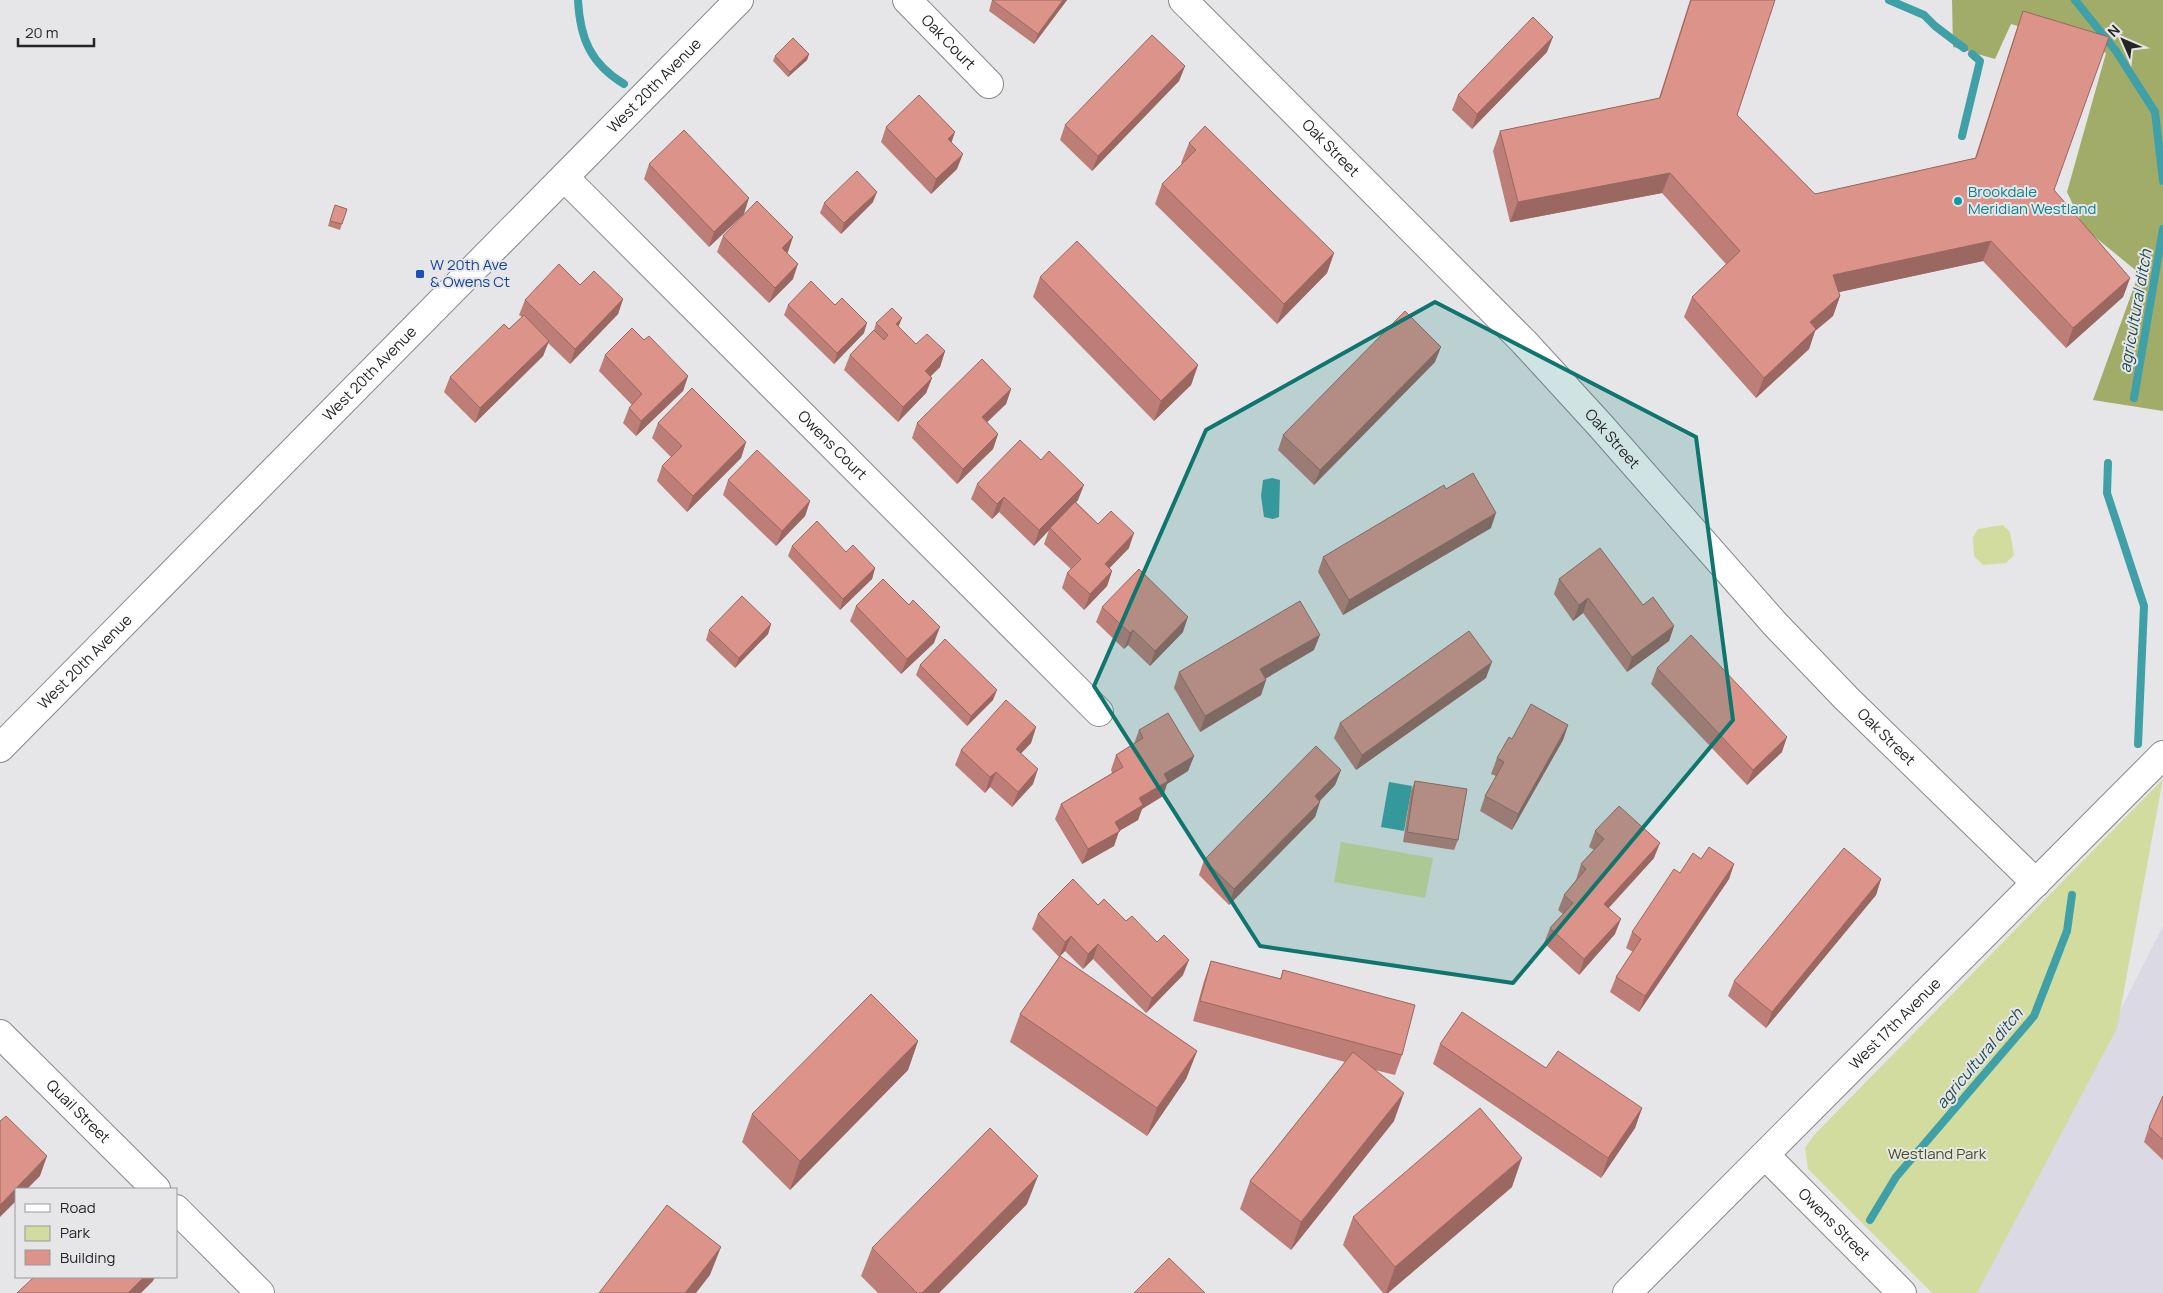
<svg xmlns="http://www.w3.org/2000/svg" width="2163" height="1293" font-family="Manrope,sans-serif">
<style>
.built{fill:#dad9e4}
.green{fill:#d2dc9f}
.forest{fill:#a2ac69}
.water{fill:#3fa1a7}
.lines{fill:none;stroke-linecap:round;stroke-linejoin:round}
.stream{stroke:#3fa1a7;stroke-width:8}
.street-casing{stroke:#88888b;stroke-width:30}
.secondary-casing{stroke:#88888b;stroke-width:30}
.street{stroke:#fff;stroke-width:28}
.secondary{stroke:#fff;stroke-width:28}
.wall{fill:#bd7e77}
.shaded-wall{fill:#9a6761}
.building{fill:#dc938a;stroke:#9a6761}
.marked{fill:#0f766e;fill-opacity:0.2;stroke:#0f766e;stroke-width:4;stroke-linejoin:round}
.culture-dot{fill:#0f9aa8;stroke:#e6e6e9;stroke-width:2}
.transit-dot{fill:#1a4fb4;stroke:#e6e6e9;stroke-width:2}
.labels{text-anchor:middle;stroke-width:4;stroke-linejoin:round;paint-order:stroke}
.street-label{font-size:15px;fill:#252526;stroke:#e6e6e9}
.culture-label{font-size:15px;fill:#0d838f;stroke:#e6e6e9;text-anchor:start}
.transit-label{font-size:15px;fill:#164399;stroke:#e6e6e9;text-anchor:start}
.park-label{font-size:15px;fill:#49501d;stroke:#e6e6e9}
.water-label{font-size:16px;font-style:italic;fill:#214c4f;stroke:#e6e6e9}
</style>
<rect width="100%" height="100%" fill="#e6e6e9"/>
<path class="built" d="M 2163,926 L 2163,1293 L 1977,1293 Z"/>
<path class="green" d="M 2003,525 L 2010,532 L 2014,555 L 2006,563 L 1983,565 L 1974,556 L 1973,537 L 1978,529 Z
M 2163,779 L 2117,1028 L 1977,1293 L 1932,1293 L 1808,1169 L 1805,1148 L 1814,1135 Z
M 1341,842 L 1433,858 L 1425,898 L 1334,882 Z"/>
<path class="forest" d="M 1952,0 L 2163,0 L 2163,411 L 2093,400 L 2139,273 L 2084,228 L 2067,192 L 2106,53 L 2011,24 L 1995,59 L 1953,47 Z"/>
<path class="water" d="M 1272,478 L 1280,480 L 1279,517 L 1273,519 L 1264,517 L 1261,496 L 1263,480 Z
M 1389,782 L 1412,786 L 1404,831 L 1381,827 Z"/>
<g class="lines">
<path class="stream" d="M 578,0 C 580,39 591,64 624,84
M 1889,0 L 1924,15 L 1935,26 L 1964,48
M 2075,0 L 2116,51 L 2155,112 L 2163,181
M 1962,136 L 1980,61 L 1972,54
M 2134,398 L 2163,229
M 2108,463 L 2107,493 L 2144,606 L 2138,744
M 1870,1220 L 1896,1177 L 2034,1016 L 2067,931 L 2072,895"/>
<g class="street-casing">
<g id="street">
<path id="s1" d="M 907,0 L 989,84"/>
<path id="s2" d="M 565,178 L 1099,712"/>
<path id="s3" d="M 0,1034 L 156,1189"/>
<path d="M 176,1209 L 260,1293"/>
</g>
</g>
<g class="secondary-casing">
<g id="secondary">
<path id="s4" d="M 1183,0 L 1524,342 L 1600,425 L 1775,624 L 1846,698 L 2036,883"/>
<path id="s5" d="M 0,748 L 739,0"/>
<path id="s6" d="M 1765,1155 L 1902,1293"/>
<path id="s7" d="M 1627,1293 L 2163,755"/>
</g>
</g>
<use href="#street" class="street"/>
<use href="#secondary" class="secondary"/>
</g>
<path class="wall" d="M 992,0 L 1067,0 L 1034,44 L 989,11 Z
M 1690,0 L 1775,0 L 1737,115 L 1815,194 L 1975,158 L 2016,31 L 2023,11 L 2054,190 L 2130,278 L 2123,297 L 2066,348 L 1983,261 L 1838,292 L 1840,296 L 1833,316 L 1815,331 L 1809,349 L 1756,398 L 1684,317 L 1692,297 L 1726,264 L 1662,193 L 1510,222 L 1493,151 L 1500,131 L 1659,98 Z
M 1547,52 L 1472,129 L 1452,110 L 1458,95 Z
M 809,54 L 807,60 L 788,77 L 773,61 L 775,56 Z
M 1185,66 L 1179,81 L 1092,171 L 1060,140 L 1065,125 Z
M 886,127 L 951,142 L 957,169 L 931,194 L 881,142 Z
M 1189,143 L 1334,253 L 1327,273 L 1277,324 L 1155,204 L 1162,184 L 1182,164 L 1181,163 Z
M 649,164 L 744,214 L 709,247 L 644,179 Z
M 873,202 L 841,234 L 820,213 L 824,203 Z
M 335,205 L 347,209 L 340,230 L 328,226 Z
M 723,236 L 788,252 L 787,253 L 793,279 L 769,303 L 717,252 Z
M 1040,277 L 1198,365 L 1191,385 L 1154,421 L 1033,297 Z
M 580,285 L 623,299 L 618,314 L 570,364 L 548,343 L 543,356 L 475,423 L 444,392 L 450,377 L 509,329 L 522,317 L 519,315 L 525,300 Z
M 788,305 L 835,305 L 864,333 L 834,364 L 784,315 Z
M 876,323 L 898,327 L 916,344 L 945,351 L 940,367 L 930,376 L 932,378 L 926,393 L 898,422 L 844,370 L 850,355 L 874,330 Z
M 644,340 L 688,376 L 683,391 L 636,436 L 623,423 L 629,408 L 632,405 L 599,371 L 605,355 Z
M 1435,362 L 1314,485 L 1278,450 L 1283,435 Z
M 1011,389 L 1006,404 L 987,422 L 998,434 L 993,449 L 957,484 L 912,438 L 917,423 Z
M 658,423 L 746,442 L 741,458 L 687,512 L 657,481 L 662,466 L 671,457 L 652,438 Z
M 728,480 L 810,501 L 805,516 L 776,546 L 723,495 Z
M 977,484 L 1078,500 L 1076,502 L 1098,524 L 1129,548 L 1109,568 L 1112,571 L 1107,586 L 1084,610 L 1062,588 L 1067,573 L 1071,569 L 1044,544 L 1049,530 L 1034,546 L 999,512 L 992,519 L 971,499 Z
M 1446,489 L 1491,528 L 1343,615 L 1318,572 L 1323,557 Z
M 792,546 L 846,552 L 875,568 L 872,579 L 840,610 L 788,556 Z
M 1559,579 L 1643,605 L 1674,626 L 1669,641 L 1627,672 L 1583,613 L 1573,621 L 1554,594 Z
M 856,606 L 934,643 L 901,674 L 850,621 Z
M 1102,607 L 1183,632 L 1150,666 L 1128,645 L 1124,649 L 1096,622 Z
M 771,624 L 768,634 L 735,668 L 706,640 L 709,630 Z
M 1314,650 L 1265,678 L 1266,680 L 1261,695 L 1200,732 L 1174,688 L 1179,672 Z
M 920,665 L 993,700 L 967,726 L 916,675 Z
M 1657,668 L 1782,752 L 1747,785 L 1651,684 Z
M 1486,678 L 1356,770 L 1334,738 L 1340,723 Z
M 1568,725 L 1563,740 L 1512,830 L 1480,811 L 1485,796 L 1496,776 L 1491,774 L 1497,758 L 1512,739 Z
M 1036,727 L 1031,743 L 1021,753 L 1033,784 L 1012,807 L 990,787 L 985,793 L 955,765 L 961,750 Z
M 1139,730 L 1194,756 L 1188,771 L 1167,784 L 1163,796 L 1142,809 L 1138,820 L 1119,831 L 1114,846 L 1082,864 L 1055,819 L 1061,804 L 1112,773 L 1111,770 L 1116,755 L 1134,744 Z
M 1341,770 L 1335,785 L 1320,801 L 1315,817 L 1229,905 L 1199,875 L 1204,860 Z
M 1415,781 L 1458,840 L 1454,850 L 1403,842 L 1411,791 Z
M 1595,831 L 1654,858 L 1609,908 L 1615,934 L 1579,975 L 1544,943 L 1550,928 L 1563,914 L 1558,910 L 1564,895 L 1576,880 L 1581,864 L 1594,850 L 1589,847 Z
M 1701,859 L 1734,864 L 1729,879 L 1639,1012 L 1610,992 L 1616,977 L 1633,952 L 1626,948 L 1632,932 L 1680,873 Z
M 1881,879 L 1876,895 L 1766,1028 L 1728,996 L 1734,981 Z
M 1098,905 L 1126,921 L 1183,975 L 1146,1013 L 1093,959 L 1083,969 L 1065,951 L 1060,956 L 1197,1051 L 1186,1079 L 1147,1136 L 1010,1042 L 1020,1014 L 1059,957 L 1032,929 L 1038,914 Z
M 1211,961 L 1280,979 L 1283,970 L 1402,1055 L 1395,1075 L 1375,1070 L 1394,1121 L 1291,1250 L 1240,1209 L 1250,1181 L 1345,1062 L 1193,1021 L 1204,981 Z
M 918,1041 L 908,1070 L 790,1190 L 742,1142 L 752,1114 Z
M 1440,1044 L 1546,1068 L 1642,1108 L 1635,1128 L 1601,1178 L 1433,1064 Z
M 2163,1096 L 2163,1160 L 2144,1142 L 2149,1127 Z
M 1512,1187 L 1388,1293 L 1383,1293 L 1343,1245 L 1353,1217 Z
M 1027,1204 L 939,1293 L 878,1293 L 861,1276 L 872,1248 Z"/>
<path class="shaded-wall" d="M 1063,0 L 1067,0 L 1034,44 L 1038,34 Z
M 1553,37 L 1547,52 L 1472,129 L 1477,114 Z
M 809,54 L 807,60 L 788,77 L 790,72 Z
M 1185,66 L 1179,81 L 1092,171 L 1098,156 Z
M 955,132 L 950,147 L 948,139 Z
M 963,154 L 957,169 L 931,194 L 936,179 Z
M 1670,173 L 1662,193 L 1510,222 L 1518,202 Z
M 877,192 L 873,202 L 841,234 L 844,223 Z
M 749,198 L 744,214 L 709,247 L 714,232 Z
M 793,237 L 788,252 L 776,263 L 782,248 Z
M 1991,241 L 1983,261 L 1826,295 L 1833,275 Z
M 1334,253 L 1327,273 L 1277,324 L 1284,304 Z
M 798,264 L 793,279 L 769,303 L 775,288 Z
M 2130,278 L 2123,297 L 2066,348 L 2073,328 Z
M 1840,296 L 1833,316 L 1815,331 L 1809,349 L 1756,398 L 1764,378 L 1810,322 Z
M 623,299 L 618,314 L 570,364 L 575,349 Z
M 902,318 L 896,333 L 896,324 Z
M 867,323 L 864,333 L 834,364 L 837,353 Z
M 549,341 L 543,356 L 475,423 L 480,408 Z
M 1441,347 L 1435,362 L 1314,485 L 1320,470 Z
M 945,351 L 940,367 L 920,387 L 925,371 Z
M 1198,365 L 1191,385 L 1154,421 L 1161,401 Z
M 688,376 L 683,391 L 636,436 L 641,421 Z
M 932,378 L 926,393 L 898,422 L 903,407 Z
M 1011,389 L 1006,404 L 976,433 L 982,417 Z
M 998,434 L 993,449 L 957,484 L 963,469 Z
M 746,442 L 741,458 L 687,512 L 693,496 Z
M 1084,485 L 1078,500 L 1034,546 L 1039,530 Z
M 1004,497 L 999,512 L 992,519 L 997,504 Z
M 810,501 L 805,516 L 776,546 L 782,531 Z
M 1496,513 L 1491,528 L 1343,615 L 1349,600 Z
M 1134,533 L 1129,548 L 1099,579 L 1105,564 Z
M 875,568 L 872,579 L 840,610 L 843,599 Z
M 1112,571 L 1107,586 L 1084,610 L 1090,594 Z
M 1588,598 L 1583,613 L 1573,621 L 1579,605 Z
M 1188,617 L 1183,632 L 1150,666 L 1155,651 Z
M 771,624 L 768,634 L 735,668 L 739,658 Z
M 1674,626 L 1669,641 L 1627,672 L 1632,657 Z
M 940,627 L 934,643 L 901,674 L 907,659 Z
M 1133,630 L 1128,645 L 1124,649 L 1130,633 Z
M 1320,635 L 1314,650 L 1255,685 L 1260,669 Z
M 1492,662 L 1486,678 L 1356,770 L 1362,755 Z
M 1266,680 L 1261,695 L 1200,732 L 1205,716 Z
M 997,690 L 993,700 L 967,726 L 971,716 Z
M 1568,725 L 1563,740 L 1512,830 L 1518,814 Z
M 1036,727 L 1031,743 L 1011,764 L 1016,749 Z
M 1787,737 L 1782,752 L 1747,785 L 1753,770 Z
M 1194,756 L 1188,771 L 1167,784 L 1163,796 L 1142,809 L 1138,820 L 1119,831 L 1114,846 L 1082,864 L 1088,849 L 1164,774 Z
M 1038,769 L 1033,784 L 1012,807 L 1018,792 Z
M 1341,770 L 1335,785 L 1309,812 L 1315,796 Z
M 996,772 L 990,787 L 985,793 L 990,777 Z
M 1320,802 L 1315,817 L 1229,905 L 1234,889 Z
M 1660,843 L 1654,858 L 1598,919 L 1604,904 Z
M 1734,864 L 1729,879 L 1639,1012 L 1645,996 Z
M 1881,879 L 1876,895 L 1766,1028 L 1772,1012 Z
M 1621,919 L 1615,934 L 1579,975 L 1584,959 Z
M 1071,936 L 1065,951 L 1059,957 L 1065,942 Z
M 1098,944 L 1093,959 L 1083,969 L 1088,954 Z
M 1189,960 L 1183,975 L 1146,1013 L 1152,998 Z
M 918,1041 L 908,1070 L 790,1190 L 800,1161 Z
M 1197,1051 L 1186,1079 L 1147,1136 L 1157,1108 Z
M 1404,1093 L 1394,1121 L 1291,1250 L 1301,1222 Z
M 1642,1108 L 1635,1128 L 1601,1178 L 1608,1158 Z
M 47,1156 L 40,1176 L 27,1189 L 16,1189 L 16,1201 L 0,1217 L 0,1205 Z
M 1522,1158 L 1512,1187 L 1388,1293 L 1386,1293 L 1395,1267 Z
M 1038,1176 L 1027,1204 L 939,1293 L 922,1293 Z
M 721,1247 L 710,1275 L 696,1293 L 685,1293 Z
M 144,1277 L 155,1277 L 153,1281 L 141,1293 L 128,1293 Z"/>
<path class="building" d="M 992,0 L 1063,0 L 1038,34 Z
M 1691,0 L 1775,0 L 1737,115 L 1815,194 L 1976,158 L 2023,11 L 2109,37 L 2054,190 L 2130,278 L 2073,328 L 1991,241 L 1833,275 L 1840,296 L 1810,322 L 1816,329 L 1764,378 L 1692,297 L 1740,251 L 1670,173 L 1518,202 L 1500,131 L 1660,98 Z
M 1533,17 L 1553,37 L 1477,114 L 1458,95 Z
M 1152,35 L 1185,66 L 1098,156 L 1065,125 Z
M 793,38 L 809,54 L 790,72 L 775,56 Z
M 919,95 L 955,132 L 948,139 L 963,154 L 936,179 L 886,127 Z
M 1205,126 L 1334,253 L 1284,304 L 1162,184 L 1196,150 L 1189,143 Z
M 684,130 L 749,198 L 714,232 L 649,164 Z
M 857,171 L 877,192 L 844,223 L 824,203 Z
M 757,201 L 793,237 L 782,248 L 798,264 L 775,288 L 723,236 Z
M 335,205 L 347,209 L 342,224 L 330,221 Z
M 1077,241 L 1198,365 L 1161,401 L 1040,277 Z
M 559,264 L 580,285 L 594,271 L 623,299 L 575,349 L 525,300 Z
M 811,281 L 835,305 L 842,298 L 867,323 L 837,353 L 788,305 Z
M 892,308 L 902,318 L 896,324 L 916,344 L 927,334 L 945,351 L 925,371 L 932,378 L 903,407 L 850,355 L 874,330 L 884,340 L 888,335 L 876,323 Z
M 1405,311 L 1441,347 L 1320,470 L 1283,435 Z
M 524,315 L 549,341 L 480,408 L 450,377 L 504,324 L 509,329 Z
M 632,328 L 644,340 L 649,336 L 688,376 L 641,421 L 629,408 L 642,394 L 605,355 Z
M 982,359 L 1011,389 L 982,417 L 998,434 L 963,469 L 917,423 Z
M 692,388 L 746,442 L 693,496 L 662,466 L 682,446 L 658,423 Z
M 1020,440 L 1041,460 L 1049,451 L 1084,485 L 1039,530 L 1004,497 L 997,504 L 977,484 Z
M 757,450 L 810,501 L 782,531 L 728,480 Z
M 1473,473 L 1496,513 L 1349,600 L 1323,557 L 1444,485 L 1446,489 Z
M 1075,502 L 1098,524 L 1111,511 L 1134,533 L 1105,564 L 1112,571 L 1090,594 L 1067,573 L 1081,559 L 1050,528 Z
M 817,521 L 846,552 L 853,545 L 875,568 L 843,599 L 792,546 Z
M 1600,548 L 1643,605 L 1653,597 L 1674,626 L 1632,657 L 1588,598 L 1579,605 L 1559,579 Z
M 1139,569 L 1188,617 L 1155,651 L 1133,630 L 1130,633 L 1102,607 Z
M 883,579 L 909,605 L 913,600 L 940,627 L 907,659 L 856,606 Z
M 742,596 L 771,624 L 739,658 L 709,630 Z
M 1300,601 L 1320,635 L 1260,669 L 1266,680 L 1205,716 L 1179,672 Z
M 1469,631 L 1492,662 L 1362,755 L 1340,723 Z
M 1691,635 L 1787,737 L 1753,770 L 1657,668 Z
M 945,639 L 997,690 L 971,716 L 920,665 Z
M 1006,700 L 1036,727 L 1016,749 L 1038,769 L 1018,792 L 996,772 L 990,777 L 961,750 Z
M 1531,704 L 1568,725 L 1518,814 L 1485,796 L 1504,762 L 1497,758 L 1509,737 L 1512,739 Z
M 1168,713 L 1194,756 L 1164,774 L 1168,781 L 1139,798 L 1143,805 L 1115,822 L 1120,831 L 1088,849 L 1061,804 L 1123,767 L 1116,755 L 1143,738 L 1139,730 Z
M 1316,746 L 1341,770 L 1315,796 L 1320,802 L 1234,889 L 1204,860 Z
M 1415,781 L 1467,789 L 1458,840 L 1407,832 Z
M 1619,806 L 1660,843 L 1604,904 L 1621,919 L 1584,959 L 1550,928 L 1573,903 L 1564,895 L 1586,869 L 1581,864 L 1604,839 L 1595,831 Z
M 1709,847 L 1734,864 L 1645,996 L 1616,977 L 1641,939 L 1632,932 L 1674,869 L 1680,873 L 1693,853 L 1701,859 Z
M 1844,848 L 1881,879 L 1772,1012 L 1734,981 Z
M 1073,879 L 1098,905 L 1104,899 L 1126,921 L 1132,916 L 1157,942 L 1164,935 L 1189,960 L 1152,998 L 1098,944 L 1088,954 L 1071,936 L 1065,942 L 1038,914 Z
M 1060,956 L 1197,1051 L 1157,1108 L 1020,1014 Z
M 1211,961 L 1281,979 L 1283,970 L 1415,1005 L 1402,1055 L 1200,1001 Z
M 871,994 L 918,1041 L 800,1161 L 752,1114 Z
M 1462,1012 L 1546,1068 L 1558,1051 L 1642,1108 L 1608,1158 L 1440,1044 Z
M 1353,1052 L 1404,1093 L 1301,1222 L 1250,1181 Z
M 2163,1096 L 2163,1140 L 2149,1127 Z
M 1480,1108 L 1522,1158 L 1395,1267 L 1353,1217 Z
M 6,1116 L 47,1156 L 0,1205 L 0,1121 Z
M 990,1128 L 1038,1176 L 922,1293 L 917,1293 L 872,1248 Z
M 667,1205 L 721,1247 L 685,1293 L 599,1293 Z
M 1169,1258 L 1205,1293 L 1134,1293 Z
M 34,1277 L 144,1277 L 128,1293 L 17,1293 Z"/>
<path class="marked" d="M 1435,302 L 1696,437 L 1733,720 L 1513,983 L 1260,946 L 1094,686 L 1206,430 Z"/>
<circle class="culture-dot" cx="1958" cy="201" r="5"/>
<rect class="transit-dot" x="415" y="269" width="10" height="10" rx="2.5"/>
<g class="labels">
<g class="street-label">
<text dy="5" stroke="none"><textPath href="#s1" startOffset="59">Oak Court</textPath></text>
<text dy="5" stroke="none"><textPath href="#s5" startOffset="931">West 20th Avenue</textPath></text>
<text dy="5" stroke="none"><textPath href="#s4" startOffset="209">Oak Street</textPath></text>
<text dy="5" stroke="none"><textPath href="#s5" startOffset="526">West 20th Avenue</textPath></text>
<text dy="5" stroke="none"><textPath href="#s4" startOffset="614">Oak Street</textPath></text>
<text dy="5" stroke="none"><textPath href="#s2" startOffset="378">Owens Court</textPath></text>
<text dy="5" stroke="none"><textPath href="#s5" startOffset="121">West 20th Avenue</textPath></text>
<text dy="5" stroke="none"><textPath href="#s4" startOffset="1019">Oak Street</textPath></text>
<text dy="5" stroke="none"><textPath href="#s7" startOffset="380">West 17th Avenue</textPath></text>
<text dy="5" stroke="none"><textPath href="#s3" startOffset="110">Quail Street</textPath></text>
<text dy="5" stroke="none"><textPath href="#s6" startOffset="98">Owens Street</textPath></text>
</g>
<g class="culture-label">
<text x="1968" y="197">Brookdale<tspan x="1968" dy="17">Meridian Westland</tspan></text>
</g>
<g class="transit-label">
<text x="430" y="270">W 20th Ave<tspan x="430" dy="17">&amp; Owens Ct</tspan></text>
</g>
<g class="park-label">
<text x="1937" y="1159">Westland Park</text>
</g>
<g class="water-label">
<text transform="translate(2135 311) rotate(-80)" y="6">agricultural ditch</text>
<text transform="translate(1979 1058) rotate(-50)" y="6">agricultural ditch</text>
</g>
</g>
<rect x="15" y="1188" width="162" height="90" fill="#e6e6e9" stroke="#99999b"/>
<rect x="25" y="1204" width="25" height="8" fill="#ffffff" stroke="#99999b"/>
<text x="60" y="1213" font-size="15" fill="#252526">Road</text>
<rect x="25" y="1226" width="25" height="15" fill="#d2dc9f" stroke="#99999b"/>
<text x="60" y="1238" font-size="15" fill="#252526">Park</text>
<rect x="25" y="1250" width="25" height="15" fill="#dc938a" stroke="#99999b"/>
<text x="60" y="1263" font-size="15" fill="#252526">Building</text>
<g transform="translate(2123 40) rotate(315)" stroke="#e6e6e9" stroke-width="4" paint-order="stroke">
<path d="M0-4L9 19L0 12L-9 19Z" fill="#252526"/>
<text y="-8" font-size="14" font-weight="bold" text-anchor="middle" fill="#252526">N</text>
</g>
<path d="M18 38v8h76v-8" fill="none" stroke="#252526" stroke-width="2.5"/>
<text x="25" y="38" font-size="15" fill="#252526" stroke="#e6e6e9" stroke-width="4" paint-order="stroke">20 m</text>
</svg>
